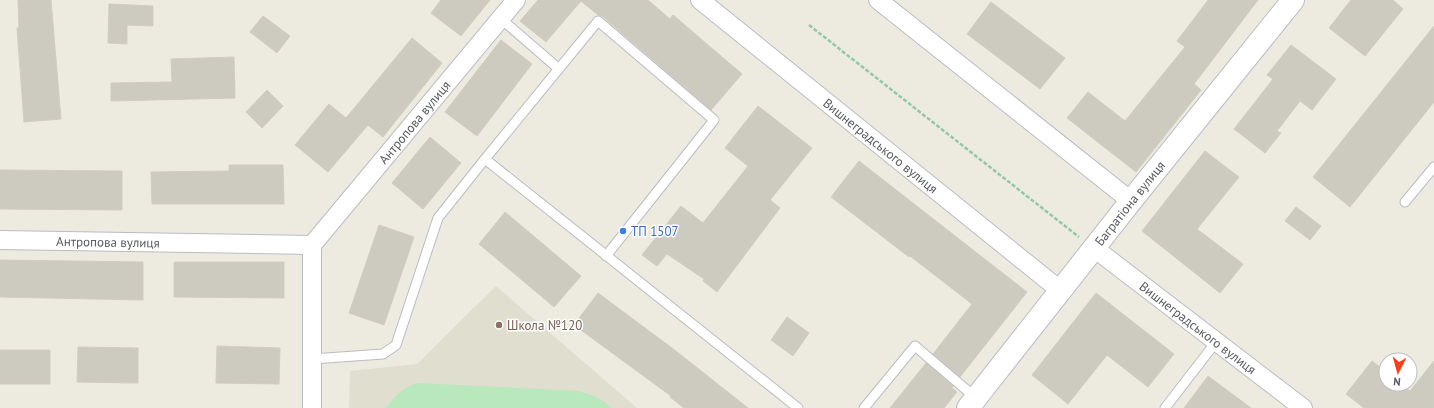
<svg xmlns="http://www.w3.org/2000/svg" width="1434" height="408" font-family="'PT Sans',sans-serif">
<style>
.education{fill:#dfdecf}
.green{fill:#b8e8bc}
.building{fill:#cdcac0;stroke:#d2cdbd}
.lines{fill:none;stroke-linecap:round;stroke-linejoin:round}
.lane-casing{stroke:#babcc3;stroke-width:11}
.street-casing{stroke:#babcc3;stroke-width:20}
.secondary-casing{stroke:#babdc5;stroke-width:24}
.path{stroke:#91c9a6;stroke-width:2.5;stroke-dasharray:4 2;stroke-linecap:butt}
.lane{stroke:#fff;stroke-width:9}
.street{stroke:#fff;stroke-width:18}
.secondary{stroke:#fff;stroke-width:22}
.shop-dot{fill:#3f7fe0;stroke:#fff;stroke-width:1.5}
.education-dot{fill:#8d6e63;stroke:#fff;stroke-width:1.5}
.labels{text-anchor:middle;stroke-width:3;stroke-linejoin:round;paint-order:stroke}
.street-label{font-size:13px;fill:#585b62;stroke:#fff}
.shop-label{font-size:13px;fill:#366cbe;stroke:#fff;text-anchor:start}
.education-label{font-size:13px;fill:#785e54;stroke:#fff;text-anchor:start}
</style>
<rect width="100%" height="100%" fill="#edebdf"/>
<path class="education" d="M 496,286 L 637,408 L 349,408 L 350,371 L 417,364 Z"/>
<path class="green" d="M 417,383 L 578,391 C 592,395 601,397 611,408 L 386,408 C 395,396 403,387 417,383 Z"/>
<path class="building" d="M 18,0 L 51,0 L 61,119 L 24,122 L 17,28 L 19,28 Z
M 441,0 L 490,0 L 461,36 L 431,13 Z
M 538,0 L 648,0 L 670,19 L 673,15 L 742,74 L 711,110 L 602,16 L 598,15 L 581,1 L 546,42 L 520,21 Z
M 1208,0 L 1258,0 L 1194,84 L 1201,90 L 1136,172 L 1067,118 L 1088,92 L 1125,121 L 1185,47 L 1177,41 Z
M 1351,0 L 1393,0 L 1403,9 L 1365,56 L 1329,28 Z
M 991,2 L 1065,58 L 1040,89 L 967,34 Z
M 109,4 L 153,6 L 153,26 L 127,25 L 127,44 L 108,43 Z
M 263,16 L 290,36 L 277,53 L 250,32 Z
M 1434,26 L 1434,102 L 1350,207 L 1313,177 Z
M 412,38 L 442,63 L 383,137 L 368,125 L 328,172 L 295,145 L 329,104 L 346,118 Z
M 501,40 L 532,64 L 477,136 L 445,112 Z
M 1291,45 L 1336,79 L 1312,110 L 1300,101 L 1277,131 L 1281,133 L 1265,153 L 1234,129 L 1273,79 L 1267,75 Z
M 234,57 L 235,98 L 111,101 L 111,83 L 172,82 L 171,59 Z
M 267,90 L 283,106 L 262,128 L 246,112 Z
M 758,106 L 812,148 L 770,200 L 780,208 L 717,292 L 703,281 L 704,279 L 667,254 L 657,266 L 642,255 L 681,206 L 703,223 L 748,166 L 725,148 Z
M 430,137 L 461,163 L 423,209 L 392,183 Z
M 1205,151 L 1239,177 L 1197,229 L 1243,264 L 1220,293 L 1142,231 Z
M 859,161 L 1027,292 L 960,377 L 933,354 L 972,304 L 910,256 L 909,257 L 831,197 Z
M 229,165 L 283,165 L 284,204 L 152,204 L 151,172 L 229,171 Z
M 0,170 L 122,171 L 122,210 L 0,209 Z
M 1296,207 L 1321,226 L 1310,240 L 1285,221 Z
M 505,212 L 581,276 L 554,307 L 479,244 Z
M 379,225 L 414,237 L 384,325 L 349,313 Z
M 0,260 L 143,262 L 143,300 L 0,297 Z
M 174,262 L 284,262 L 284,298 L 174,297 Z
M 598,293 L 676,351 L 748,408 L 684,408 L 670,397 L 671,396 L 574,325 Z
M 1096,293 L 1174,354 L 1148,387 L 1107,355 L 1068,404 L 1032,375 Z
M 787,317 L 809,333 L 793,356 L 771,340 Z
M 217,346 L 280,348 L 279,384 L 216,383 Z
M 78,347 L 138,348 L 138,383 L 77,382 Z
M 0,350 L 50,350 L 50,384 L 0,384 Z
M 1372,361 L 1386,372 L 1386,384 L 1401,384 L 1410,391 L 1434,361 L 1434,408 L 1364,408 L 1346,394 Z
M 926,363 L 953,386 L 952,388 L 957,392 L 944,408 L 890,408 Z
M 1208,376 L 1251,408 L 1184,408 Z"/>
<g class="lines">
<g class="lane-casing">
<path id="lane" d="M 500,18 L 559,69
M 1405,202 L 1434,167
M 606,256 L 714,120 L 598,21 L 485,159 L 798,408
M 312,359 L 383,354 L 396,345 L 438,218 L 485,159
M 864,408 L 915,346 L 976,398
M 1165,408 L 1216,342"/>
</g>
<g class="street-casing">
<g id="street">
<path id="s1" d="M 700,0 L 1061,291"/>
<path d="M 878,0 L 1131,201"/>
<path id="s2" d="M 0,240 L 312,245 L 516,0"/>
<path id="s3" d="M 1094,248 L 1303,408"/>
<path d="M 312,408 L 312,245"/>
</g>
</g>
<g class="secondary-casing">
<g id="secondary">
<path id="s4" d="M 968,408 L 1131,201 L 1293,0"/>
</g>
</g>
<path class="path" d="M 809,25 L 1079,237"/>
<use href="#lane" class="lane"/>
<use href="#street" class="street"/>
<use href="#secondary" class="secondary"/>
</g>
<circle class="shop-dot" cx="623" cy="231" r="4"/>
<circle class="education-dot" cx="499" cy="325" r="4"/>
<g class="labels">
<g class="street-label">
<text dy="5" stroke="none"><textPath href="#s2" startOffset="472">Антропова вулиця</textPath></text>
<text dy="5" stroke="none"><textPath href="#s1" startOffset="232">Вишнеградського вулиця</textPath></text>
<text dy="5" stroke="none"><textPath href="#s4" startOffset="261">Багратіона вулиця</textPath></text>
<text dy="5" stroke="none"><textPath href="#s2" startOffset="108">Антропова вулиця</textPath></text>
<text dy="5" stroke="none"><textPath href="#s3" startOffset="131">Вишнеградського вулиця</textPath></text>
</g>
<g class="shop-label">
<text x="631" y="236">ТП 1507</text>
</g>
<g class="education-label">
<text x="507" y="330">Школа №120</text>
</g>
</g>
<g transform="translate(1398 372) rotate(186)"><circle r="19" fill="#ffffff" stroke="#bcbdc0"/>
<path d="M0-3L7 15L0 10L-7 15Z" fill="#fb3e17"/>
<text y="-6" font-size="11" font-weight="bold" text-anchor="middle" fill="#585b62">N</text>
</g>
</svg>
